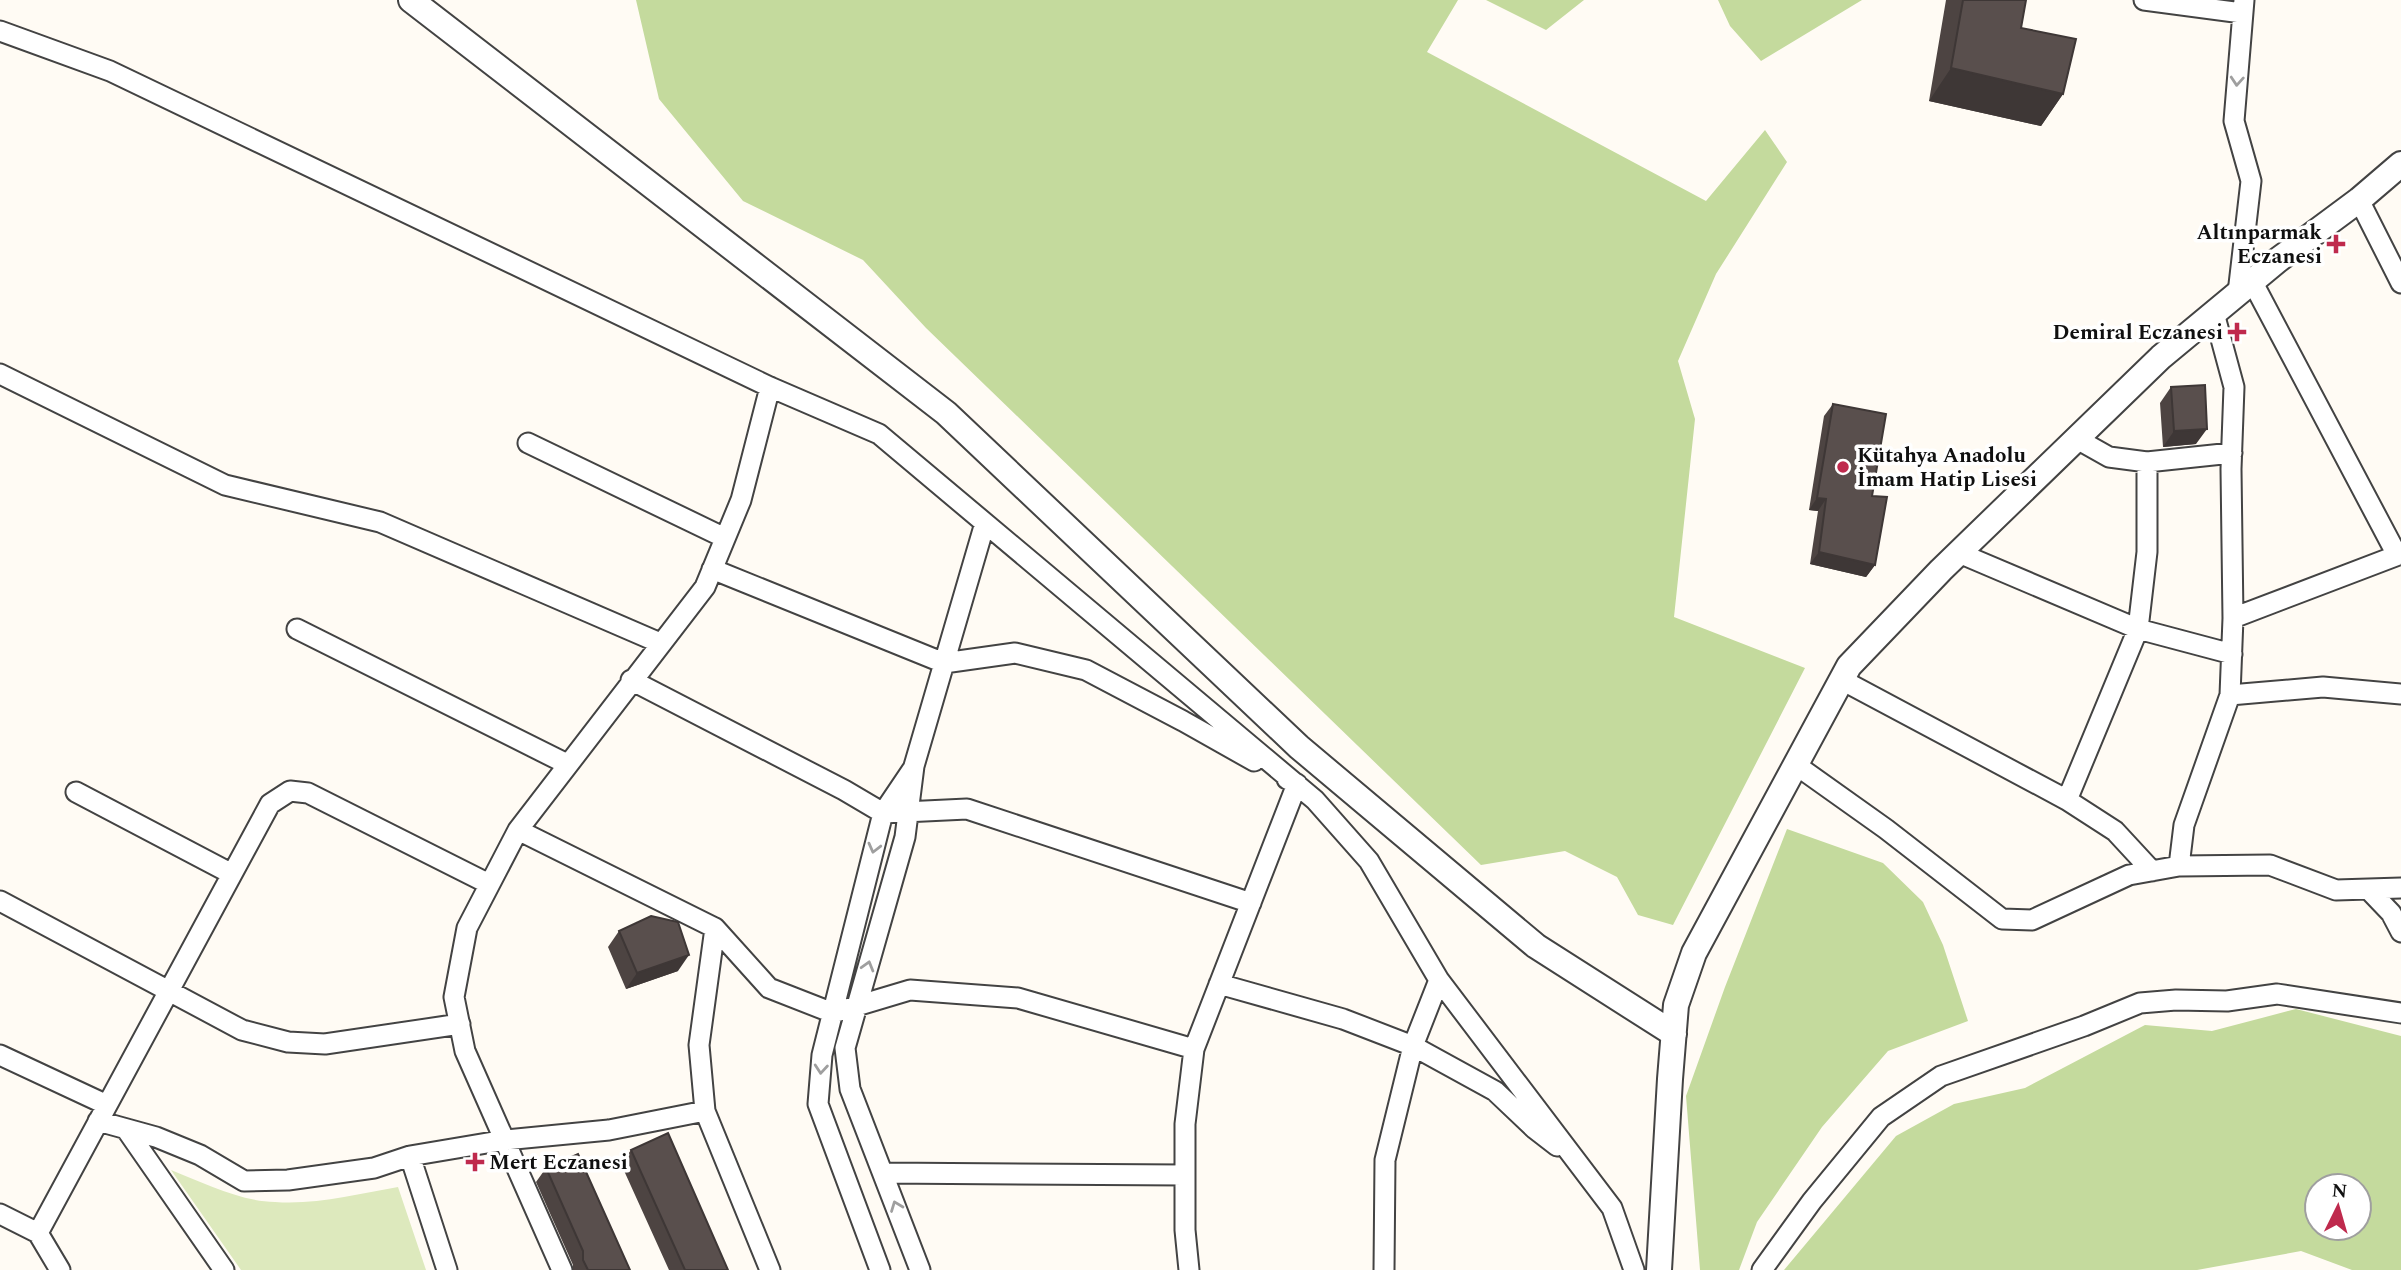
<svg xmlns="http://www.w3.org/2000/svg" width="2401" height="1270" font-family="Spectral,serif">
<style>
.green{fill:#dde9bd}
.forest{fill:#c4da9d;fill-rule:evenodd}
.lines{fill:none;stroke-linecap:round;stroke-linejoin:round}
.minor-casing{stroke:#434343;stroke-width:23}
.tertiary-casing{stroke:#434343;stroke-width:28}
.minor{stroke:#fff;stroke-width:19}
.tertiary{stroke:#fff;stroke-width:24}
.wall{fill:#4d4442}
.shaded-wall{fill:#3e3736}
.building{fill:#594f4d;stroke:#3e3736;stroke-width:2}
.oneway{stroke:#9f9f9f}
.poi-dot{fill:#bf2a4d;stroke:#fff;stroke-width:2.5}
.labels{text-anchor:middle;stroke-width:7;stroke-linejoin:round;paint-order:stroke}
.poi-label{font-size:21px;font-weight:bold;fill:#101010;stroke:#fff;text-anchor:end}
</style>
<rect width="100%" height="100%" fill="#fffbf4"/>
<path class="green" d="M 171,1170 C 204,1183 239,1201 275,1202 C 316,1205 358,1194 398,1187 L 426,1270 L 241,1270 Z"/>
<path class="forest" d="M 636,0 L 1458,0 L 1427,52 L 1706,201 L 1765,130 L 1787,162 L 1716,274 L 1678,361 L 1695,419 L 1674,617 L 1805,668 L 1673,925 L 1638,915 L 1617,877 L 1565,851 L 1481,865 L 926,328 L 863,260 L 743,201 L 659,99 Z
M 1486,0 L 1584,0 L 1546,30 Z
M 1718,0 L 1862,0 L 1761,61 L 1730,26 Z
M 1787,829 L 1883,863 L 1923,902 L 1943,945 L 1968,1021 L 1888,1051 L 1822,1127 L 1757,1222 L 1739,1270 L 1700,1270 L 1686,1096 L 1725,987 Z
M 2296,1009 L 2401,1036 L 2401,1270 L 2352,1270 L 2301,1251 L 2197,1270 L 1784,1270 L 1896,1136 L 1954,1104 L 2025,1088 L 2145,1025 L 2212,1031 ZM 2317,1186 L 2359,1186 L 2359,1228 L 2317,1228 Z"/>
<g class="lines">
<g class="minor-casing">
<path id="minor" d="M 2144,0 L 2242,13
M 0,31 L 110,71 L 770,387 L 879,434 L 1315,800 L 1369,861 L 1439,980 L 1612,1208 L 1634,1270
M 2359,200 L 2401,283
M 2252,281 L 2397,555
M 2238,293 L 2251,181 L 2234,121 L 2244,0
M 0,374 L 225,485 L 380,522 L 660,643
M 2077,439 L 2109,457 L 2147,462 L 2232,453
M 528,443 L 725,538
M 1959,553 L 2138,629 L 2232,654
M 712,569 L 944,663 L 1015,653 L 1086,670 L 1183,721 L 1254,761
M 2233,618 L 2401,554
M 297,629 L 567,764
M 631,680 L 844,790 L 883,813 L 967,809 L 1251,903
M 1842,680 L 2067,800 L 2115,831 L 2152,871
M 2230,695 L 2323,687 L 2401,694
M 1796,765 L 1886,829 L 2002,919 L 2032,920 L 2129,875 L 2179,866 L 2270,865 L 2336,890 L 2401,888
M 76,792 L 232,874
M 2067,800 L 2138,629 L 2147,552 L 2147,462
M 518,830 L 715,928 L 769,988 L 833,1013 L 910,990 L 1018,998 L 1194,1049
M 2179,866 L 2184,825 L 2230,695 L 2233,618 L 2231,469 L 2234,387 L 2214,313
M 2369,890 L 2391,913 L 2401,932
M 0,901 L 242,1030 L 288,1042 L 325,1044 L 460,1024
M 715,928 L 699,1045 L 705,1111 L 770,1270
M 1219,984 L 1343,1019 L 1413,1046 L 1495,1091 L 1535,1129 L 1557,1146
M 0,1055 L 107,1105
M 98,1121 L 156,1137 L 200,1155 L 244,1181 L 288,1180 L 374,1168 L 410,1156 L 505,1140 L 609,1130 L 705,1111
M 126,1129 L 224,1270
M 410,1156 L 447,1270
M 883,1173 L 1185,1175
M 0,1214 L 38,1233 L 60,1270
M 38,1233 L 270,804 L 290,791 L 308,793 L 489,884
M 562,1270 L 465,1051 L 454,997 L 467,928 L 518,830 L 705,587 L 741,500 L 770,387
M 880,1270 L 818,1104 L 822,1055 L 883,813 L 912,770
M 920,1270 L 850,1089 L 845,1048 L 905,837 L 914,766 L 985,523
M 1189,1270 L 1185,1230 L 1185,1124 L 1194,1049 L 1297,784 L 1287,779
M 1384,1270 L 1385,1160 L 1413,1046 L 1439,980
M 1762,1270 L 1812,1201 L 1881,1117 L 1941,1076 L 2084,1026 L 2140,1003 L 2176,1000 L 2227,1001 L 2277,994 L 2401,1013"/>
</g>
<g class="tertiary-casing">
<path id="tertiary" d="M 411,0 L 946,413 L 1299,747 L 1536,946 L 1674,1034
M 1659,1270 L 1670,1079 L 1676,1005 L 1694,953 L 1849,666 L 1941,570 L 2161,357 L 2278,260 L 2359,200 L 2401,164"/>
</g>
<use href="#minor" class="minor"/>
<use href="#tertiary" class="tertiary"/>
</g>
<path class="wall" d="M 1946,0 L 2026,0 L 2021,28 L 2063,94 L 2041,126 L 1929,101 Z
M 2171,387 L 2196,444 L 2163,447 L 2160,403 Z
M 1833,404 L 1872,496 L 1875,565 L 1866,577 L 1810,564 L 1818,511 L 1809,510 L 1824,416 Z
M 619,931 L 678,971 L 626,989 L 608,947 Z
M 631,1150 L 728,1270 L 669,1270 L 621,1164 Z
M 546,1168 L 630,1270 L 573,1270 L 573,1265 L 536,1182 Z"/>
<path class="shaded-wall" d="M 1951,68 L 2063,94 L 2041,126 L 1929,101 Z
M 2207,429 L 2196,444 L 2163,447 L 2174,431 Z
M 1817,498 L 1826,499 L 1818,511 L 1809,510 Z
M 1819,552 L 1875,565 L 1866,577 L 1810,564 Z
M 689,955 L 678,971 L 626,989 L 637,973 Z"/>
<path class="building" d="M 1963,0 L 2026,0 L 2021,28 L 2076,39 L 2063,94 L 1951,68 Z
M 2205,385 L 2207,429 L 2174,431 L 2171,387 Z
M 1833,404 L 1886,414 L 1872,496 L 1887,497 L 1875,565 L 1819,552 L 1826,499 L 1817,498 Z
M 651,916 L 678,922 L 689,955 L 637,973 L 619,931 Z
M 668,1133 L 728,1270 L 685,1270 L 631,1150 Z
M 578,1154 L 630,1270 L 588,1270 L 583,1260 L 583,1251 L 546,1168 Z"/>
<defs><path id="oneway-chevron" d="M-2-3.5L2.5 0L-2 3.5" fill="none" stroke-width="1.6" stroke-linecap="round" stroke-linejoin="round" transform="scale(1.75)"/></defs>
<g class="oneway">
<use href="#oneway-chevron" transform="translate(2237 81) rotate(94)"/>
<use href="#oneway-chevron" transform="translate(874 848) rotate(104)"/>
<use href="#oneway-chevron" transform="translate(868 966) rotate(-74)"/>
<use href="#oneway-chevron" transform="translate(821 1069) rotate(95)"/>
<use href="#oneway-chevron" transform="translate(896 1206) rotate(-111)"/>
</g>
<g class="poi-dot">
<path d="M2332.5 233.5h7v7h7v7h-7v7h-7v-7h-7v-7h7z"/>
<path d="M2233.5 321.5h7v7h7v7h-7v7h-7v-7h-7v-7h7z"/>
<circle cx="1843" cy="467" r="7"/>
<path d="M471.5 1151.5h7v7h7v7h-7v7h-7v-7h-7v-7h7z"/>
</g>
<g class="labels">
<g class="poi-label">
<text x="2322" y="239">Altınparmak<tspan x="2322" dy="24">Eczanesi</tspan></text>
<text x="2223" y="339">Demiral Eczanesi</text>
<text x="1857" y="462" text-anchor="start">Kütahya Anadolu<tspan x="1857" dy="24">İmam Hatip Lisesi</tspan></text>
<text x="489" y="1169" text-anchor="start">Mert Eczanesi</text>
</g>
</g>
<g transform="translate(2338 1207) rotate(5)"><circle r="33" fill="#ffffff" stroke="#9f9f9f" stroke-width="2"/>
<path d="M0-5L12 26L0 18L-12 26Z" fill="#bf2a4d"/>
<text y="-10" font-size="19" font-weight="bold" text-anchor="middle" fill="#101010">N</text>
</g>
</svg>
